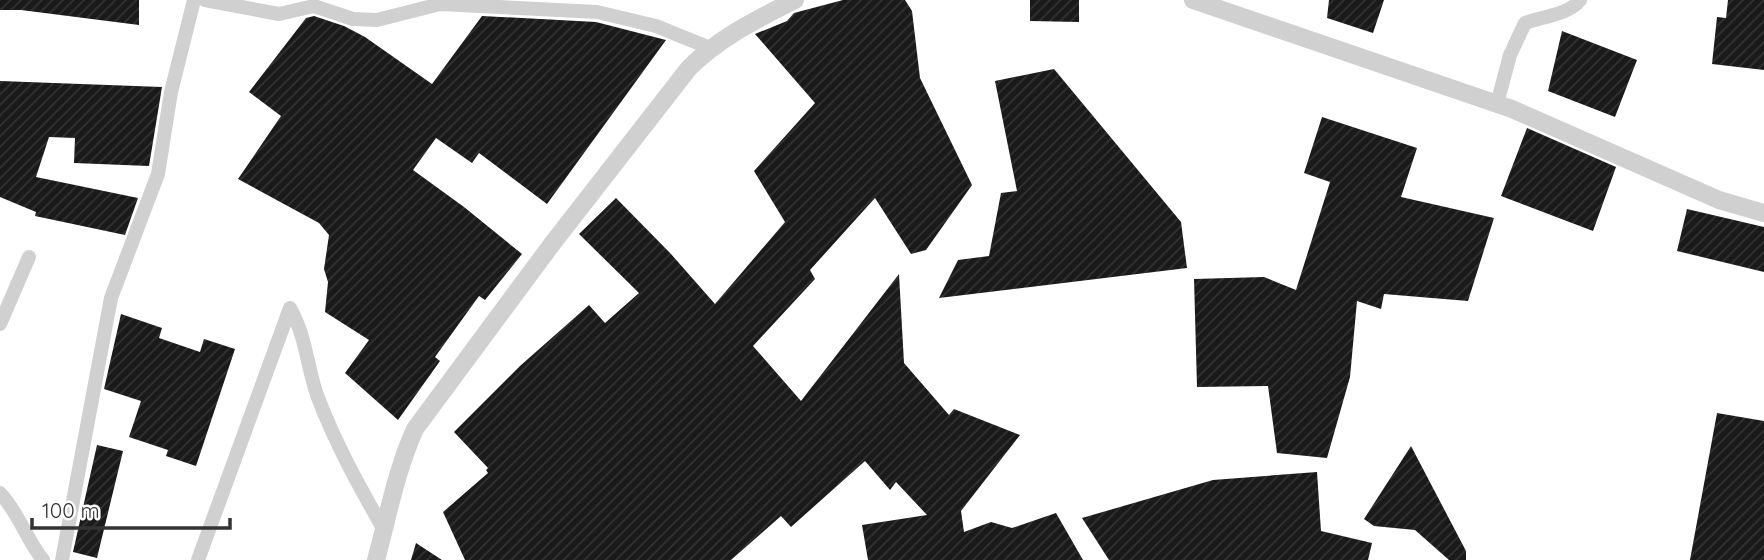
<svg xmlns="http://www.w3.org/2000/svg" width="1764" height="560" font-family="Quicksand,sans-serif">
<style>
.building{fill:url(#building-hatch)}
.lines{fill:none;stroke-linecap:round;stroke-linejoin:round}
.minor{stroke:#d0d0d0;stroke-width:14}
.tertiary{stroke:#d0d0d0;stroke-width:18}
</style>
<defs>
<pattern id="building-hatch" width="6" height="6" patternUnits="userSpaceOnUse" patternTransform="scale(1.75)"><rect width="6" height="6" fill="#1a1a1a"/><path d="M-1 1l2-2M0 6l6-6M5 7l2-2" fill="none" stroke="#333"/></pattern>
</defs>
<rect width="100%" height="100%" fill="#fff"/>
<path class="building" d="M 0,0 L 139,0 L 139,25 L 21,10 L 0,10 Z
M 843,0 L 905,0 L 912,11 L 920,78 L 972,185 L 926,250 L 911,254 L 875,198 L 810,270 L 815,279 L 753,346 L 801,401 L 899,274 L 904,363 L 949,415 L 954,409 L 1020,435 L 961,511 L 964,532 L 991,522 L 1012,528 L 1056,513 L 1083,560 L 868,560 L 862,525 L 927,515 L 896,482 L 890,490 L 865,461 L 791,527 L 781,516 L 731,560 L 465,560 L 443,512 L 488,473 L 486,470 L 488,468 L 454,432 L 520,366 L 589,305 L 605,323 L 639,293 L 579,234 L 616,198 L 671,254 L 715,304 L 785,222 L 754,171 L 815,103 L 755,34 L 787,21 L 794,13 Z
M 1030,0 L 1079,0 L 1079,22 L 1030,21 Z
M 1329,0 L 1384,0 L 1373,33 L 1327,18 Z
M 1728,0 L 1764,0 L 1764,70 L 1712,64 L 1717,17 L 1726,18 Z
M 314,16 L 344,26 L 365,37 L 432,84 L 482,16 L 596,22 L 666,40 L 547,204 L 479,153 L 472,163 L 436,138 L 413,170 L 464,207 L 522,254 L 485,300 L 479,296 L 435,357 L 440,361 L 398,420 L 345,373 L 369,340 L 325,312 L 328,282 L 324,269 L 329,235 L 319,223 L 238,179 L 281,116 L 249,92 L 306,18 Z
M 1562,31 L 1637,60 L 1615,117 L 1548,91 Z
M 1054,69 L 1181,222 L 1187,268 L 939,298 L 958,260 L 989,256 L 1001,193 L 1017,191 L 995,81 Z
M 0,81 L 162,87 L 149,166 L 74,163 L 75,138 L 49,137 L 36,177 L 138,198 L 125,235 L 35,216 L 36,212 L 0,197 Z
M 1322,117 L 1417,148 L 1401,197 L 1494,218 L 1468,301 L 1384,294 L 1381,309 L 1357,301 L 1350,377 L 1327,458 L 1277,453 L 1268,386 L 1197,387 L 1194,279 L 1264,277 L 1296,290 L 1330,182 L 1304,173 Z
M 1527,128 L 1616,167 L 1593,231 L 1501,196 Z
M 1687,209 L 1764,227 L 1764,272 L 1677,251 Z
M 121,314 L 162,328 L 159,338 L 200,352 L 204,339 L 235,349 L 196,466 L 166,456 L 168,450 L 129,437 L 141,401 L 104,389 Z
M 1717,413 L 1764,421 L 1764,560 L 1690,560 Z
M 97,445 L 123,451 L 97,558 L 73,552 Z
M 1411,446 L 1466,551 L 1466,560 L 1449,560 L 1415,530 L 1374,526 L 1364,519 Z
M 1317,472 L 1321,531 L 1372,543 L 1368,560 L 1109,560 L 1082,518 L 1213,480 Z
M 416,543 L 442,560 L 411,560 Z"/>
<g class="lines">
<path class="minor" d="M 205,0 L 279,14 L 314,6 L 353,19 L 377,20 L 440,4 L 597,12 L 656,26 L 710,48
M 1497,104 L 1510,55 L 1525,23 C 1541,17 1570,14 1580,0
M 290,308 C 306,336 307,366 317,395 C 335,443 359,486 384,530
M 0,324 L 29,257
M 0,493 C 19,513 26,539 43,560
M 62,560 L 111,298 L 158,174 L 171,92 L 194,0
M 198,560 L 290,308"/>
<path class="tertiary" d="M 1193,0 L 1512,109 L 1719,200 L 1764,213
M 376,560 C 388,516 396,471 415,429 L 552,244 L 689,68 C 720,37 756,20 795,0"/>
</g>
<path d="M32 518v10h198v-10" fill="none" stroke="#333333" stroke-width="3.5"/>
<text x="42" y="518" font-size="21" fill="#333333" stroke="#ffffff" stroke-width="5" paint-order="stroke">100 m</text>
</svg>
